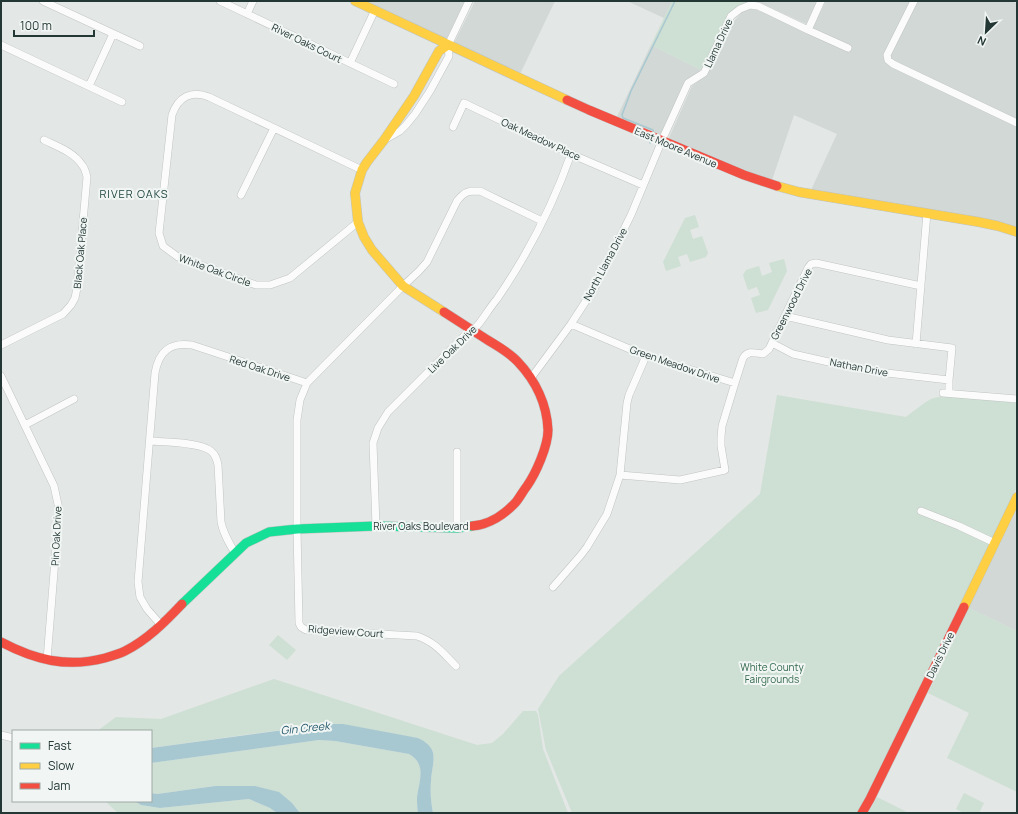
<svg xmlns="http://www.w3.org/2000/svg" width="1018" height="814" font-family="Manrope,sans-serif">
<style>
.built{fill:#d1d8d5}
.green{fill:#cedfd4}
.water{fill:#a8c8d1}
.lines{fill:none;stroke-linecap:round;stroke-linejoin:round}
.stream{stroke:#a8c8d1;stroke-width:1.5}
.street-casing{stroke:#c0c4c2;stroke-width:8}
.fast-casing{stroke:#bfc4c3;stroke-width:10}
.slow-casing{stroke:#bfc4c3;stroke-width:10}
.jam-casing{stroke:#bfc4c3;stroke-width:10}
.street{stroke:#fbfbfb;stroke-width:7}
.fast{stroke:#16e098;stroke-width:9}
.slow{stroke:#ffcf43;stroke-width:9}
.jam{stroke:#f24e42;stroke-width:9}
.labels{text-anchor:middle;stroke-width:4;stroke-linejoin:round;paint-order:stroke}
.street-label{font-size:10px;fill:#233734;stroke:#f1f6f4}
.park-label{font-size:10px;fill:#33694d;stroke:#f1f6f4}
.neighbourhood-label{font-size:11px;letter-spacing:1px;fill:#224741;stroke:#f1f6f4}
.water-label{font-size:11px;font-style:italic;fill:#25596b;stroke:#f1f6f4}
</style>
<rect width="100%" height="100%" fill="#e3e7e5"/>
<path class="built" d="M 364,1 L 465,1 L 446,40 Z
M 475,1 L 555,1 L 520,74 L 454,43 Z
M 627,1 L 672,1 L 664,18 Z
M 749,1 L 817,1 L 806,24 L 763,4 L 748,3 Z
M 826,1 L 1012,1 L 1017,4 L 1017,229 L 811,190 L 837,134 L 794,115 L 772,180 L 750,174 L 668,140 L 692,86 L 707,75 L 735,20 L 742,12 L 751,9 L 761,11 L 810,34 Z
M 651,45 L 701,70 L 686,82 L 660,138 L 616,119 Z
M 1017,509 L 1017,631 L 969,608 Z"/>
<path class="green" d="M 672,1 L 749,1 L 748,3 C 739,5 736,7 730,14 L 701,70 L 651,45 Z
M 695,215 L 699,227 L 690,230 L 693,239 L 702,236 L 708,253 L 706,257 L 690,262 L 687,254 L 678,257 L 681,266 L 666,271 L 663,262 L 685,218 Z
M 784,259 L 787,271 L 768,310 L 756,313 L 751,298 L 760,295 L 757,287 L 748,290 L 743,275 L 746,270 L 759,266 L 762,276 L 772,272 L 769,263 Z
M 777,395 L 906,417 C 914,411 922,404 931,399 C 945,392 999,401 1017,403 L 1017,487 L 873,785 L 857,813 L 572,813 L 546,750 L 538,709 L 559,676 L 760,494 Z
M 969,608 L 1017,631 L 1017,792 L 947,758 L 969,713 L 928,693 Z
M 278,635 L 296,650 L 287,660 L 269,645 Z
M 274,679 L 477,745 L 492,743 L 503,734 L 523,711 L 536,711 L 538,715 L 543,749 L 568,813 L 433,813 C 431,803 430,792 431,781 C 431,772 436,758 432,750 C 429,745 423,740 418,738 L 316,725 L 151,748 L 151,731 L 100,731 L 100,729 L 116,717 L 161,719 Z
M 319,740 L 335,741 L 409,754 C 427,764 419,780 417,797 C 417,802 417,808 418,813 L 300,813 L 292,803 L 214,786 L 157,794 L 151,793 L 151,763 Z
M 964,793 L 984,803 L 979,813 L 964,813 L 956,809 Z
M 877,797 L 909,813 L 868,813 Z
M 249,799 L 270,808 L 277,813 L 118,813 L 105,801 L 134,801 L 141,805 L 160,808 Z"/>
<path class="water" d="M 328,724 L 343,724 L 418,738 C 423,740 430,745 432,750 C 436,758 431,772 431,781 C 430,792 431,803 433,813 L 418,813 C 417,808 417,802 417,797 C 419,781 427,764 409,754 L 335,741 L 319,740 L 151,763 L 151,748 Z
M 215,786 L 255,786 L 279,792 L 292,803 L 300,813 L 277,813 L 270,808 L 249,799 L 160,808 L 141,805 L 134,801 L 151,801 L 151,793 L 157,794 Z"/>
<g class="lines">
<path class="stream" d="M 654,134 L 653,130 L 623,118 L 622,115 L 631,91 L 675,1
M 650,143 L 650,142"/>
<g class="street-casing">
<path id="street" d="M 43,1 L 140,46
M 220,1 L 394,84
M 914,1 L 887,55 L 888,60 L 893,64 L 1017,123
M 247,14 L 253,1
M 808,30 L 848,48
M 1,45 L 122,102
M 350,63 L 375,10
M 89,86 L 113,34
M 453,127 L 464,103 L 571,154 L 643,185
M 384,140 L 400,131 L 406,125 L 415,114 L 430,91 L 449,56 L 448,45 L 450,41 L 469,1
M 241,195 L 274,128
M 358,222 L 290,278 L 270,285 L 256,285 L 178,257 L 163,246 L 159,233 L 172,115 C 178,97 191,90 209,97 L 362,170
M 785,316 L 888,340 L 952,348 L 949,380 L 949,393
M 571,324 L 646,356 L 735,383
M 772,343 L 793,354 L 869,371 L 949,380
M 916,344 L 927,213
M 1,345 L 63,314 L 71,305 L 75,298 L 77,288 L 87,177 C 86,173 85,168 82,165 C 74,152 56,146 44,140
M 1,376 L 54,486 L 59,509 L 47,660
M 531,378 L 571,324 L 595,287 L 631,215 L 663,138 L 688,83 L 704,73 L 731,16 L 740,9 L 750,5 L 758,6 L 808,30 L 821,1
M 943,393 L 1017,399
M 25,425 L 74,399
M 150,441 C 165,442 200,442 211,451 C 216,455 217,460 218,465 L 221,522 C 223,533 229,543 235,553
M 457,452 L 457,528
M 620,475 L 680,480 L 725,470 L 721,446 L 721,437 L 722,426 L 735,383 L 743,358 C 748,350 755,353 763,354 L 769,349 L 808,268 L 811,264 L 816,263 L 921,286
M 921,511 L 959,526 L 995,543
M 376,526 L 373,443 L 378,428 L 388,412 L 467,333 C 470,331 474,329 477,326 C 484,318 490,307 497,299 C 528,254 553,205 571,154
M 553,587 L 581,555 L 587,547 L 607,514 L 620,475 L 627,403 L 629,395 L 646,356
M 161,625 L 147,609 L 140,597 L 138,582 L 155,373 C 159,351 170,342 192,345 L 307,383
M 456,666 C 443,653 435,642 417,636 L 306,630 L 301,627 L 299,623 L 297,529 L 297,420 L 300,400 L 307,383 L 403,286 L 419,271 L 427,262 L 457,201 C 465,191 468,191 480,191 L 542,221
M 1,735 L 13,738"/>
</g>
<g class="fast-casing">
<path id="fast" d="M 182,604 L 246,543 L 269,532 L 297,529 L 376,526 L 457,528 L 472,526"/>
</g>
<g class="slow-casing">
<path id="slow" d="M 355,1 L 567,100
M 777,186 L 799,192 L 979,222 L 998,226 L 1017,232
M 444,312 L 403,286 L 372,250 L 364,237 L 358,222 L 355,193 L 362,170 L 367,162 L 384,140 L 414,96 L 439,51 L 448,45
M 964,607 L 1017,497"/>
</g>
<g class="jam-casing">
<path id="jam" d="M 567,100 L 589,110 L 744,175 L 777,186
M 444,312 C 458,321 472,330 486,339 C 497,346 509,352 518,362 C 535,380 547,404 548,430 C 548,446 536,473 527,486 C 523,491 520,497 516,502 C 505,514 489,525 472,526
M 1,642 C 35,660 67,668 105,658 C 112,656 119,654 125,651 C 147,640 165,622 182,604
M 862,813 L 870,799 L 964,607"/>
</g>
<use href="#street" class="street"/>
<use href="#fast" class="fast"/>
<use href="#slow" class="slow"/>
<use href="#jam" class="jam"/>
</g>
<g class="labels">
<g class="street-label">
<text transform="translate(307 43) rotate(26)" y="4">River Oaks Court</text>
<text transform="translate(718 43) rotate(-65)" y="4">Llama Drive</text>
<text transform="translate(541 139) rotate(25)" y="4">Oak Meadow Place</text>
<text transform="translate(676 147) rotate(23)" y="4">East Moore Avenue</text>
<text transform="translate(80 253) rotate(-85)" y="4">Black Oak Place</text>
<text transform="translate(605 264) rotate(-62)" y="4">North Llama Drive</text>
<text transform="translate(215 270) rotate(20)" y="4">White Oak Circle</text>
<text transform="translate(791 304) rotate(-63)" y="4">Greenwood Drive</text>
<text transform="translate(452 349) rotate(-44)" y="4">Live Oak Drive</text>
<text transform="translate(675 364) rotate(19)" y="4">Green Meadow Drive</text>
<text transform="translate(859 367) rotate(11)" y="4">Nathan Drive</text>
<text transform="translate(260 368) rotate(18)" y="4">Red Oak Drive</text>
<text x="421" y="530">River Oaks Boulevard</text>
<text transform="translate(56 536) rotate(-87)" y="4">Pin Oak Drive</text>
<text transform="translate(346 631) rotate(4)" y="4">Ridgeview Court</text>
<text transform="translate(940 655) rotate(-64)" y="4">Davis Drive</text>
</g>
<g class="park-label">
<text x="772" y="671">White County<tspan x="772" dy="12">Fairgrounds</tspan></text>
</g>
<g class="neighbourhood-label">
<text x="134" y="198">RIVER OAKS</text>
</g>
<g class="water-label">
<text transform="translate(305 728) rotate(-6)" y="4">Gin Creek</text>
</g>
</g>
<rect width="1018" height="814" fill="none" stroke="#233734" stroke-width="4"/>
<rect x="12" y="730" width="140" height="72" fill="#f1f6f4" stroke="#9faaa7"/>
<rect x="20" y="743" width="20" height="6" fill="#16e098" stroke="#9faaa7"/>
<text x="48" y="750" font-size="12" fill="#233734">Fast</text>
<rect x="20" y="763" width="20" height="6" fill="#ffcf43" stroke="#9faaa7"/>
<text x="48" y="770" font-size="12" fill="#233734">Slow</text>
<rect x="20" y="783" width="20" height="6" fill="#f24e42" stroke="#9faaa7"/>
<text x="48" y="790" font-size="12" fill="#233734">Jam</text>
<g transform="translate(986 32) rotate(205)" stroke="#f1f6f4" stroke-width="3" paint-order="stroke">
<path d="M0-3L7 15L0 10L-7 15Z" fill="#233734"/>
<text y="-6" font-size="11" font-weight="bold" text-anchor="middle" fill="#233734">N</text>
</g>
<path d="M14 30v6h80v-6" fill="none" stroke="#233734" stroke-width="2"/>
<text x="20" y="30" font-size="12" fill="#233734" stroke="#f1f6f4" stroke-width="3" paint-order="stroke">100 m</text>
</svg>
